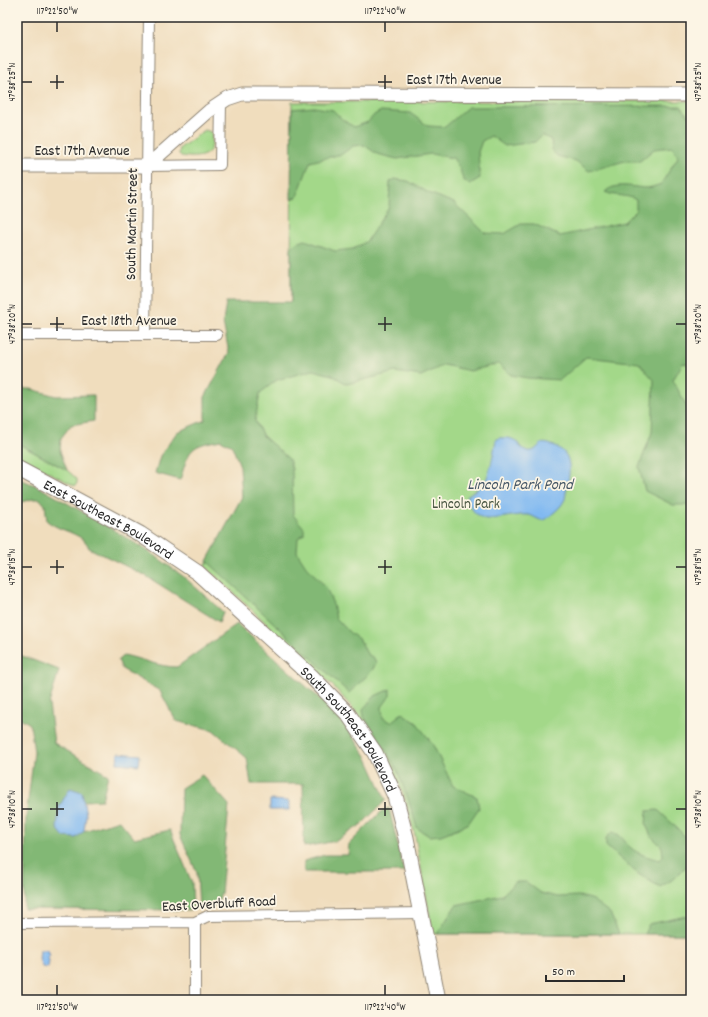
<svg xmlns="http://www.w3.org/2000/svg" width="708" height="1017" font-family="Dekko,sans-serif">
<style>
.green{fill:#a3d889;stroke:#67825a}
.forest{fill:#82b875;stroke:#567250}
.water{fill:#81b9f1;stroke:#56728e}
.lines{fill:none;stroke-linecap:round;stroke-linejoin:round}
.minor-casing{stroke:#8e8474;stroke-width:12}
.tertiary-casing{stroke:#8e8474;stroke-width:15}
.secondary-casing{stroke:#8e8474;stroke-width:17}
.minor{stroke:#fff;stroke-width:10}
.tertiary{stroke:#fff;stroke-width:13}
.secondary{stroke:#fff;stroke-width:15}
.ticks{fill:none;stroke:#2b2b2b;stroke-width:1.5}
.labels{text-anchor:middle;stroke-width:3.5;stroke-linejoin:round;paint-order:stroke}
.street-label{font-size:15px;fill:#2b2b2b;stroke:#fcf5e5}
.park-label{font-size:15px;fill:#495642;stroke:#fcf5e5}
.water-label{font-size:16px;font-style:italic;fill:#455666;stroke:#fcf5e5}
.neatline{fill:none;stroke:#2b2b2b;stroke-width:1.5}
.ticks-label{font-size:10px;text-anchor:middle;fill:#2b2b2b}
</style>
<rect width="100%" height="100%" fill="#fcf5e5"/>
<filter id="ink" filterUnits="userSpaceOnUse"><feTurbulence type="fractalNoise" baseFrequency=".025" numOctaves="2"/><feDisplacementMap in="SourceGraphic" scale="8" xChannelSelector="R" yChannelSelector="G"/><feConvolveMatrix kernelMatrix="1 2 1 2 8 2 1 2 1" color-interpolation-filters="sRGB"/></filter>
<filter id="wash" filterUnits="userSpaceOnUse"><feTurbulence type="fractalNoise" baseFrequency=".012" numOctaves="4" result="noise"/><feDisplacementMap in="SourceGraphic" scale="16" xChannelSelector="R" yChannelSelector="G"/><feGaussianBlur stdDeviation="0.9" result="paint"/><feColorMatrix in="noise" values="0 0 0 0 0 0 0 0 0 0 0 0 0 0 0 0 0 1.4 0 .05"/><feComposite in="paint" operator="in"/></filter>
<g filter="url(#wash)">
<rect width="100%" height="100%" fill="#f0ddbd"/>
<path class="green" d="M 691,101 L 691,934 L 433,934 L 415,835 L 403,793 L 392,767 L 378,741 L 356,712 L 333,686 L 205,566 L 242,497 L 242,348 L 291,302 L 292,102 Z
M 205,130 L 211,132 C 212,135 212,138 212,142 C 212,159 193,158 181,156 L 179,154 L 180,148 Z
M 17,443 L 67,470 L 77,479 L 77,483 L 75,486 L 17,456 Z"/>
<path class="forest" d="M 681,106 L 691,119 L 691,365 L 683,363 L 673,380 L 691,415 L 691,505 L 673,505 L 645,491 L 639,467 L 652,432 L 654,380 L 639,363 L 586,357 L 560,380 L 527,378 L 511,375 L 498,364 L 470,371 L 444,365 L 421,376 L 395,372 L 347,384 L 332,375 L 313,370 L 277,380 L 260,393 L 255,421 L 263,436 L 289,459 L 292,469 L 293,515 L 304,528 L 304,534 L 298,538 L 297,552 L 306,566 L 326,587 L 333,604 L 336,618 L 350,633 L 360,640 L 367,654 L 374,658 L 376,663 L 372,671 L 349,693 L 207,561 L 242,497 L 240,466 L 232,446 L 221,440 C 188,446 190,449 180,480 L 155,473 L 160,456 L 177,432 L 205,420 L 205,397 L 229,353 L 223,322 L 226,302 L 291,302 L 291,248 L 297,243 L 305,240 L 335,251 L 353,249 L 367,241 L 389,207 L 390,182 L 395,179 L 408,181 L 429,193 L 454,203 L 485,233 L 504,234 L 521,224 L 534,224 L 560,236 L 624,222 L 636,210 L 636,200 C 627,194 615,197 605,192 C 615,182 632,187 645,188 C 650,188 656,186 661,184 L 678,157 L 673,147 L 654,149 L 640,161 L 625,161 L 589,171 L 576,161 L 557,156 L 552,151 L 551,140 L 542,135 L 535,142 L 505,146 L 491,136 L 482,141 L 478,152 L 480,178 L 470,184 L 463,180 L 460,169 L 453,158 L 431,154 L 397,159 L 377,154 L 364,145 L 353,146 L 342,154 L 310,162 L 297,197 L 291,199 L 292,109 L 314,107 L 333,110 L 343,120 L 354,127 L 368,122 L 374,115 L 381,111 L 410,113 L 428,126 L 445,127 L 468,107 Z
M 17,389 L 31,389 L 56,396 L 94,395 L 94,421 L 71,425 L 61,438 L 60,451 L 67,470 L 17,443 Z
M 17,478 L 37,486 L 109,527 L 154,555 L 184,577 L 223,612 L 219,622 L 146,576 L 89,548 C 85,535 66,532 55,526 C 53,525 50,523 47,521 L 45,505 L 40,499 L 33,499 L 17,503 Z
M 237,624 L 339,716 L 366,756 L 386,800 L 362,824 L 336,841 L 304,847 L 303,784 L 251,784 L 247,758 L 213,730 L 176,721 L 160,691 L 122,669 L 118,660 L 124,655 C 142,659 159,667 177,667 Z
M 17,654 L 59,670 L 49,704 L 54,743 L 108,775 L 102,800 L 84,801 L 81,792 L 76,838 L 84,831 L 119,820 L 134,838 L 170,830 L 192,883 L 193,910 L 24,909 L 26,818 L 34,752 L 30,724 L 17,716 Z
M 390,689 L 390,696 L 382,707 L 383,718 L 391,722 L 402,713 L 417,723 L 433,745 L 453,786 L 477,797 L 479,808 L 468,824 L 441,835 L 429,836 L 417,828 L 408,799 L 397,770 L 383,745 L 364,717 L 363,709 L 375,696 Z
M 202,775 L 229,805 L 221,893 L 217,905 L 199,907 L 197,873 L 180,835 L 181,788 Z
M 389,808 L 404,872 L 304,872 L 304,861 L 325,855 L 348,855 L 349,844 L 381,812 Z
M 658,810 L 678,829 L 691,843 L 691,862 L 672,880 L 660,887 L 638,874 L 606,846 L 606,838 L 612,832 C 623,835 623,841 631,848 C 638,854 651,858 660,860 L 663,856 L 662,847 L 651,836 L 646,825 L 647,811 Z
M 515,882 L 526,882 L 541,893 L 558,897 L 579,896 L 591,899 L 610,913 L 619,934 L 437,934 L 456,905 L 502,895 Z
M 691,915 L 691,934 L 644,934 L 649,924 Z"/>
<path class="water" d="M 499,438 C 522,436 515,448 528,451 C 535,452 536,448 541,444 C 544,442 553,445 556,447 C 573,454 570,472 567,487 C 566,491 566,495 565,499 C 562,506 556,511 551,515 C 549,517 546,520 543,520 C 539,521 534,516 529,515 C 515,514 501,519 486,519 C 477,517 468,507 467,497 C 471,491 479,490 484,483 C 491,473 493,453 496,440 Z
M 118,753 L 140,755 L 139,765 L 117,763 Z
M 70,788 L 82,792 L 86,815 L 84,831 L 76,838 L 64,837 L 57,828 L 59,807 Z
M 270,800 L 289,801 L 289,810 L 270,810 Z
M 40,950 L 47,950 L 50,955 L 48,957 L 49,961 L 48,968 L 42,967 L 39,959 Z"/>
</g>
<g filter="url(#ink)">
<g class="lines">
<g class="minor-casing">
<path id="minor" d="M 147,166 L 220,165 L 221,103
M 145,334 L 149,17
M 17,335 L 217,335
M 195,922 L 195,1000
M 17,923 L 195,922 L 208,916 L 422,913"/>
</g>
<g class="tertiary-casing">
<path id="tertiary" d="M 17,166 L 147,166 L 209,111 L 227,99 L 242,94 L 691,95"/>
</g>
<g class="secondary-casing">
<g id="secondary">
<path id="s1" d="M 17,468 L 140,534 L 198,573 L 311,676 L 348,714 L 375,753 L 395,796 L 406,838 L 438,1000"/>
</g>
</g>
<use href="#minor" class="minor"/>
<use href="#tertiary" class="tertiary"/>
<use href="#secondary" class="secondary"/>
</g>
</g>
<path class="ticks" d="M 57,22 L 57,32M 385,22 L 385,32M 57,75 L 57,89M 385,75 L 385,89M 22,82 L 32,82M 50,82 L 64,82M 378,82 L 392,82M 676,82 L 686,82M 57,317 L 57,331M 385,317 L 385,331M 22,324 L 32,324M 50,324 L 64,324M 378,324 L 392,324M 676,324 L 686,324M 57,560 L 57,574M 385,560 L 385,574M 22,567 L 32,567M 50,567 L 64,567M 378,567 L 392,567M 676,567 L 686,567M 57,802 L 57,816M 385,802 L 385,816M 22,809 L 32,809M 50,809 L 64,809M 378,809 L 392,809M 676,809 L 686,809M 57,985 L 57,995M 385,985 L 385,995"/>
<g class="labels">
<g class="street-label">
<text x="454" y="84">East 17th Avenue</text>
<text x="82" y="155">East 17th Avenue</text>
<text transform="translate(131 224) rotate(-89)" y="5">South Martin Street</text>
<text x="129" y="325">East 18th Avenue</text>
<text dy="5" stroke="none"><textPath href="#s1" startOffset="105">East Southeast Boulevard</textPath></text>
<text dy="5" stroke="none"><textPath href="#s1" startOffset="428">South Southeast Boulevard</textPath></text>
<text transform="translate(219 903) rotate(-3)" y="5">East Overbluff Road</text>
</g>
<g class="park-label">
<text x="466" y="508">Lincoln Park</text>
</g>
<g class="water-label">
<text x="520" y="489">Lincoln Park Pond</text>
</g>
</g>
<rect width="708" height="1017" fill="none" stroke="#fcf5e5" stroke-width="44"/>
<path d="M546 975v6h78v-6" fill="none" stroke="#2b2b2b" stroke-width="2"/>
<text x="552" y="975" font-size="12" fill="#2b2b2b" stroke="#fcf5e5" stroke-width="3" paint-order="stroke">50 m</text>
<rect x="22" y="22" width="664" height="973" class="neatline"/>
<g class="ticks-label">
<text x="57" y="14">117°22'50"W</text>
<text x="385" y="14">117°22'40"W</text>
<text transform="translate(11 82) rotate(-90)" y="4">47°38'25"N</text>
<text transform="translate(697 82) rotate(-90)" y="4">47°38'25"N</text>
<text transform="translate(11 324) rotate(-90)" y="4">47°38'20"N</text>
<text transform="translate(697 324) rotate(-90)" y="4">47°38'20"N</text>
<text transform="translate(11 567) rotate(-90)" y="4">47°38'15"N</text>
<text transform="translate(697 567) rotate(-90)" y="4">47°38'15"N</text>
<text transform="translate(11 809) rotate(-90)" y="4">47°38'10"N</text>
<text transform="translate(697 809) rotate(-90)" y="4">47°38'10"N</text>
<text x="57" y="1010">117°22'50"W</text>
<text x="385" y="1010">117°22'40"W</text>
</g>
</svg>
